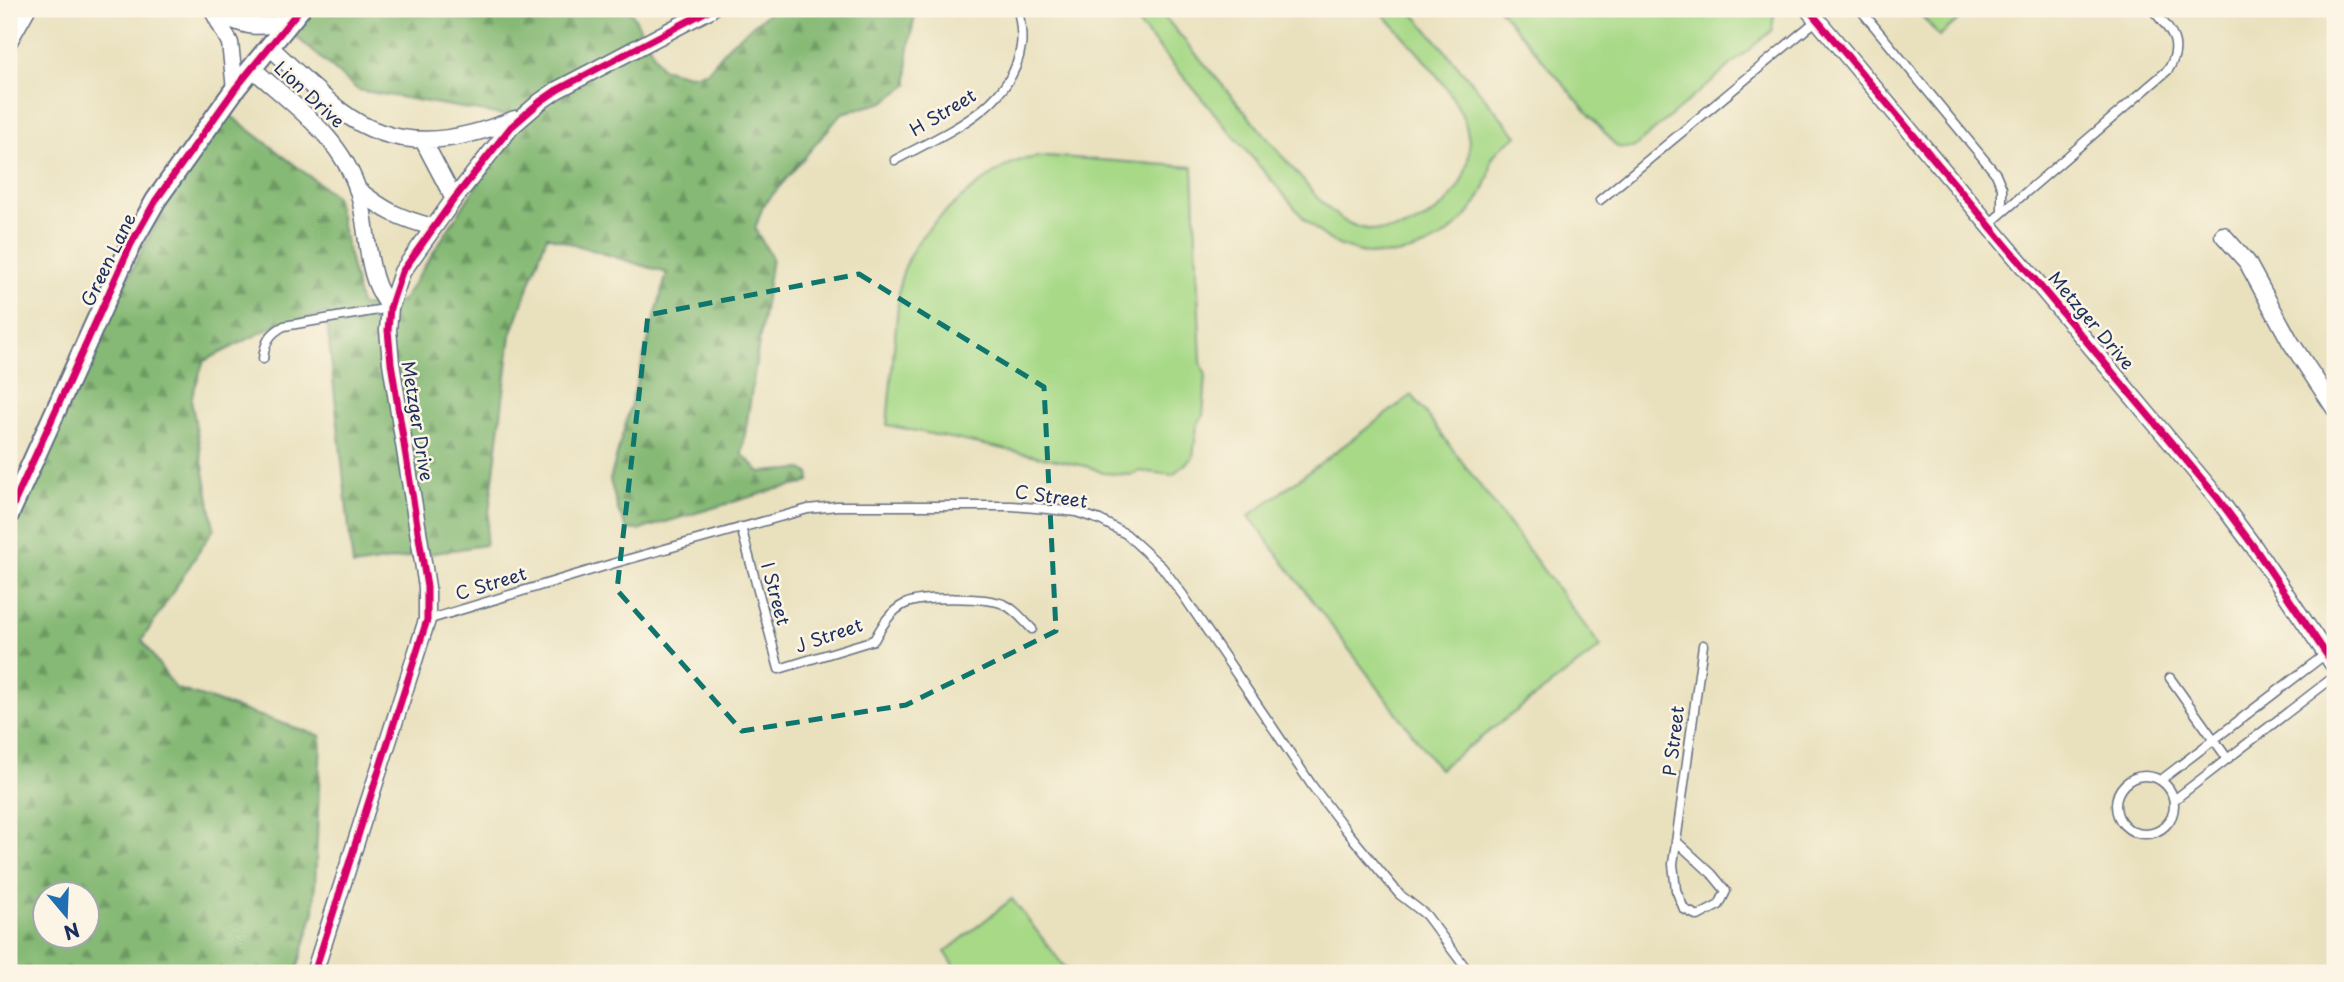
<svg xmlns="http://www.w3.org/2000/svg" width="2344" height="982" font-family="'Playpen Sans',sans-serif">
<style>
.forest{fill:url(#forest-firs);stroke:#507469;stroke-width:2;fill-rule:evenodd}
.park{fill:#a7d987;stroke:#618472;stroke-width:2}
.lines{fill:none;stroke-linecap:round;stroke-linejoin:round}
.service-casing{stroke:#636d80;stroke-width:11}
.minor-casing{stroke:#636d80;stroke-width:19}
.tertiary-casing{stroke:#636d80;stroke-width:23}
.service{stroke:#fff;stroke-width:8}
.minor{stroke:#fff;stroke-width:16}
.tertiary{stroke:#fff;stroke-width:19}
.cycleway-casing{stroke:#fcf5e5;stroke-width:11}
.cycleway{stroke:#d6006c;stroke-width:7}
.marked{fill:none;stroke:#0f766e;stroke-width:5;stroke-dasharray:14 9;stroke-linejoin:round}
.labels{text-anchor:middle;stroke-width:5;stroke-linejoin:round;paint-order:stroke}
.street-label{font-size:18px;fill:#1b2f5e;stroke:#fcf5e5}
</style>
<defs>
<pattern id="forest-firs" width="22" height="20" patternUnits="userSpaceOnUse" patternTransform="scale(1.75)"><rect width="22" height="20" fill="#85b974"/><path d="M5 1l3.5 6h-7zM16 11l3.5 6h-7z" fill="#6c9762"/></pattern>
</defs>
<rect width="100%" height="100%" fill="#fcf5e5"/>
<filter id="ink" filterUnits="userSpaceOnUse"><feTurbulence type="fractalNoise" baseFrequency=".0143" numOctaves="2"/><feDisplacementMap in="SourceGraphic" scale="14" xChannelSelector="R" yChannelSelector="G"/><feConvolveMatrix kernelMatrix="1 2 1 2 8 2 1 2 1" color-interpolation-filters="sRGB"/></filter>
<filter id="wash" filterUnits="userSpaceOnUse"><feTurbulence type="fractalNoise" baseFrequency=".00686" numOctaves="4" result="noise"/><feDisplacementMap in="SourceGraphic" scale="28" xChannelSelector="R" yChannelSelector="G"/><feGaussianBlur stdDeviation="1.57" result="paint"/><feColorMatrix in="noise" values="0 0 0 0 0 0 0 0 0 0 0 0 0 0 0 0 0 1.4 0 .05"/><feComposite in="paint" operator="in"/></filter>
<g filter="url(#wash)">
<rect width="100%" height="100%" fill="#e9e1be"/>
<path class="forest" d="M 293,9 L 630,9 L 661,68 L 689,75 L 707,72 L 730,44 L 773,9 L 916,9 L 908,54 L 908,85 L 884,102 L 842,113 L 763,206 L 755,229 L 772,258 L 742,454 L 760,472 L 802,469 L 809,473 L 810,480 L 804,484 L 777,489 L 639,530 L 627,529 L 618,510 L 610,480 L 667,273 L 547,236 L 511,335 L 485,545 L 353,566 L 326,313 L 272,327 L 204,361 L 191,399 L 214,528 L 142,640 L 175,688 L 321,736 L 314,912 L 296,973 L 9,973 L 9,508 L 217,105 L 335,196 L 361,306 L 402,301 L 520,118 L 358,90 L 279,22 ZM 46,894 L 88,894 L 88,936 L 46,936 Z"/>
<path class="park" d="M 1126,9 L 1158,9 L 1317,197 C 1326,206 1335,216 1346,222 C 1406,252 1483,197 1467,130 C 1458,90 1406,41 1379,9 L 1410,9 L 1517,136 C 1510,141 1497,149 1493,157 C 1490,163 1491,171 1488,178 C 1486,186 1481,195 1477,202 C 1446,248 1394,267 1341,246 C 1328,241 1317,230 1306,221 Z
M 1499,9 L 1769,9 L 1774,14 L 1772,30 L 1633,148 L 1617,147 Z
M 1916,9 L 1971,9 L 1939,36 Z
M 1047,156 L 1193,167 L 1201,362 L 1206,376 L 1203,416 L 1197,426 L 1193,457 L 1173,475 L 1139,471 L 1131,475 L 1103,473 L 1090,467 L 887,425 L 900,282 C 904,268 909,254 918,242 C 933,219 990,172 1015,162 C 1026,158 1036,157 1047,156 Z
M 1412,395 L 1601,647 L 1439,769 L 1249,516 Z
M 1012,899 L 1069,973 L 960,973 L 945,952 Z"/>
</g>
<g filter="url(#ink)">
<g class="lines">
<g class="service-casing">
<path id="service" d="M 1860,9 L 1996,174 L 2002,188 L 2002,211
M 895,160 C 943,134 1013,108 1021,46 C 1023,34 1020,21 1018,9
M 1600,200 L 1817,20
M 1989,224 L 2168,70 C 2185,43 2170,30 2152,9
M 263,359 C 265,342 269,334 284,326 L 390,308
M 741,527 L 779,669 L 874,640 C 882,626 890,611 905,604 C 922,596 986,597 1003,604 C 1014,608 1023,620 1032,629
M 427,620 L 615,563 L 808,509 L 837,506 L 1012,506 L 1048,509 L 1076,512 L 1100,520 L 1126,534 L 1162,567 L 1183,595 L 1313,787 L 1346,830 L 1399,894 L 1426,915 L 1468,971
M 2170,678 L 2227,758
M2116 805a29 29 0 1 1 58 0a29 29 0 1 1-58 0Z
M 2161,780 L 2327,653
M 2174,800 L 2335,676
M 1676,841 L 1712,874 L 1726,891 L 1719,905 L 1698,916 L 1684,909 L 1676,890 L 1673,864 L 1703,645"/>
</g>
<g class="minor-casing">
<path id="minor" d="M 212,9 L 230,43 L 235,89
M 1808,9 L 2216,496 L 2254,547 L 2335,667
M 216,13 C 247,27 254,29 288,22
M 9,41 L 27,9
M 269,46 C 293,68 316,92 341,111 C 396,153 456,143 515,119
M 252,68 C 293,105 343,138 359,194 C 367,223 366,258 377,285 C 380,293 386,301 390,308
M 424,142 L 454,199
M 357,189 C 385,211 399,218 433,227
M 2223,235 L 2247,262 L 2290,341 L 2335,409
M 314,973 L 427,620 L 427,587 L 391,363 L 388,330 L 390,308 L 402,272 L 454,199 L 511,127 L 541,101 L 557,90 L 711,9"/>
</g>
<g class="tertiary-casing">
<path id="tertiary" d="M 9,514 L 131,244 L 156,200 L 235,89 L 300,9"/>
</g>
<use href="#service" class="service"/>
<use href="#minor" class="minor"/>
<use href="#tertiary" class="tertiary"/>
<g class="cycleway-casing">
<path id="cycleway" d="M 1808,9 L 2216,496 L 2254,547 L 2335,667
M 9,514 L 131,244 L 156,200 L 235,89 L 300,9
M 314,973 L 427,620 L 427,587 L 391,363 L 388,330 L 390,308 L 402,272 L 454,199 L 511,127 L 541,101 L 557,90 L 711,9"/>
</g>
<use href="#cycleway" class="cycleway"/>
</g>
</g>
<path class="marked" d="M 859,274 L 1044,387 L 1056,631 L 906,705 L 742,731 L 617,590 L 648,315 Z"/>
<g class="labels">
<g class="street-label">
<text transform="translate(309 95) rotate(43)" y="6">Lion Drive</text>
<text transform="translate(943 113) rotate(-31)" y="6">H Street</text>
<text transform="translate(109 260) rotate(-64)" y="6">Green Lane</text>
<text transform="translate(2091 321) rotate(50)" y="6">Metzger Drive</text>
<text transform="translate(417 421) rotate(81)" y="6">Metzger Drive</text>
<text transform="translate(1051 497) rotate(8)" y="6">C Street</text>
<text transform="translate(491 584) rotate(-17)" y="6">C Street</text>
<text transform="translate(775 594) rotate(75)" y="6">I Street</text>
<text transform="translate(829 636) rotate(-19)" y="6">J Street</text>
<text transform="translate(1674 741) rotate(-83)" y="6">P Street</text>
</g>
</g>
<rect width="2344" height="982" fill="none" stroke="#fcf5e5" stroke-width="35"/>
<g transform="translate(66 915) rotate(161)"><circle r="33" fill="#fcf5e5" stroke="#a2a6af" stroke-width="2"/>
<path d="M0-5L12 26L0 18L-12 26Z" fill="#1f6fb2"/>
<text y="-10" font-size="19" font-weight="bold" text-anchor="middle" fill="#1b2f5e">N</text>
</g>
</svg>
